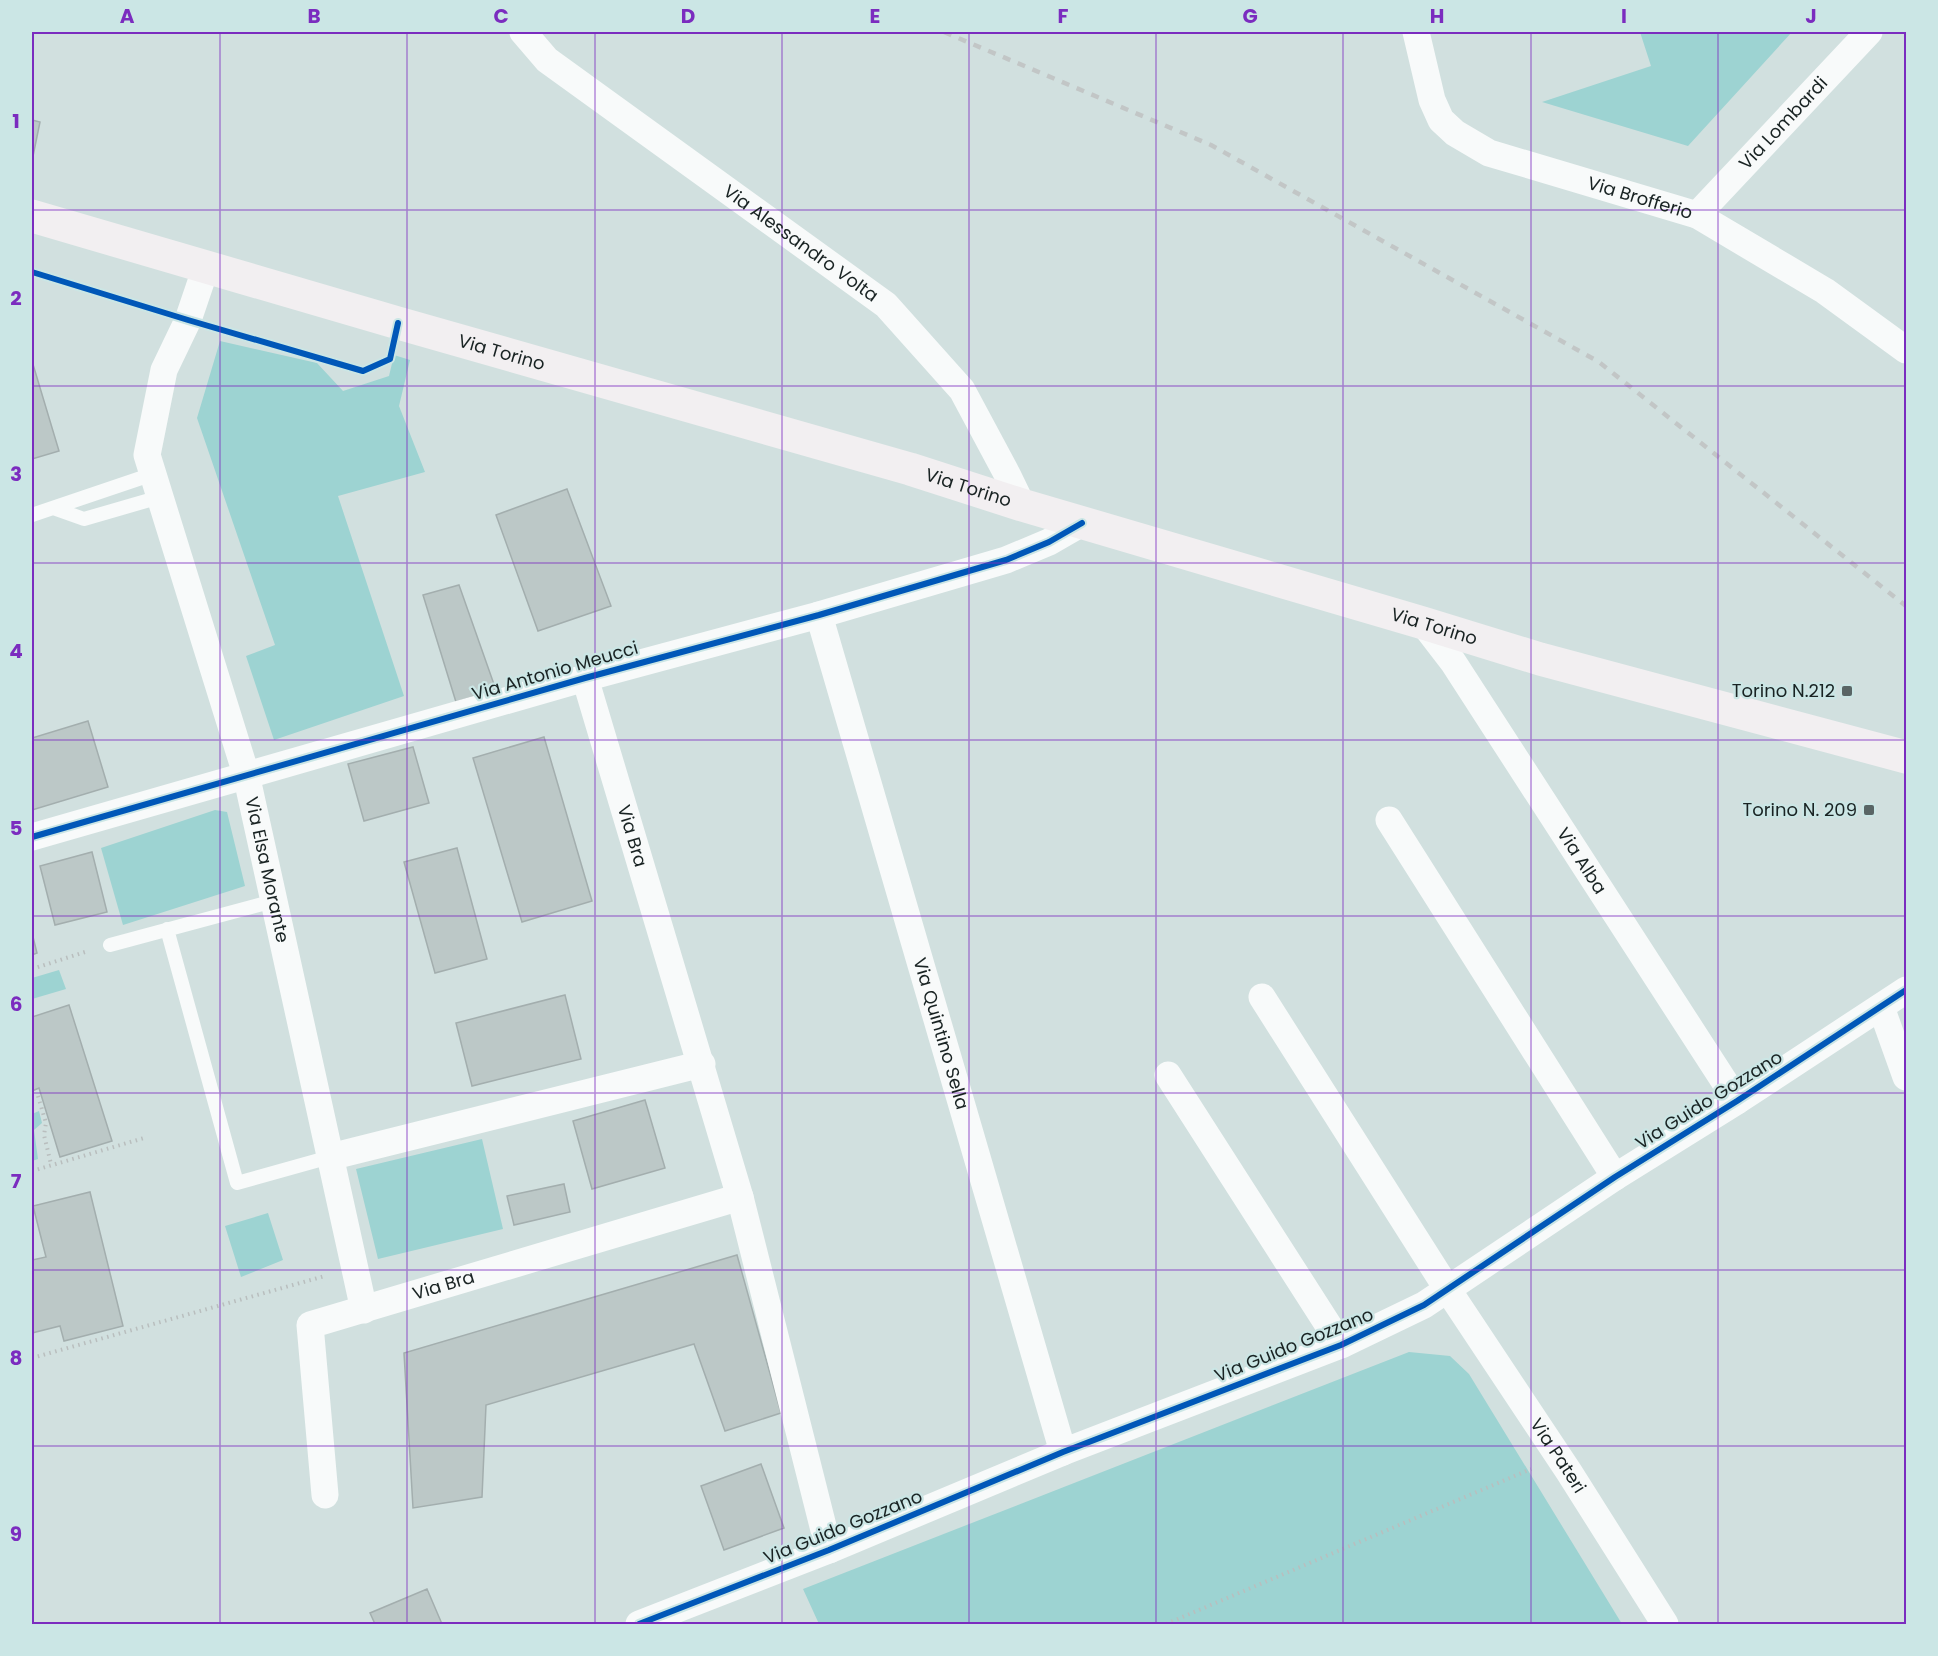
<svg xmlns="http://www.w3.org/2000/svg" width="1938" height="1656" font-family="Poppins,sans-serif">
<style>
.green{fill:#9dd3d2}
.building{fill:#bcc8c7;stroke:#a3aeae;stroke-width:1.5}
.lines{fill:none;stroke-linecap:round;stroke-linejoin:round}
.path{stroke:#b9bebe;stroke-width:4;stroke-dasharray:1.5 4.5;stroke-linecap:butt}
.service{stroke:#f8fafa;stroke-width:14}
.minor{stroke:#f8fafa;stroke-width:27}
.secondary{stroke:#f2eff1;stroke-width:33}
.rail{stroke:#c2c6c6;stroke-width:4.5;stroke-dasharray:8 8;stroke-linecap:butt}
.cycleway-casing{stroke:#cbe6e5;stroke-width:10}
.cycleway{stroke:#0057b8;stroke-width:6}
.grid{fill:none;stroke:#7b2cbf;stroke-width:1.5;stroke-opacity:0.55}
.poi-dot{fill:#596565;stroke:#cbe6e5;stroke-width:2}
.labels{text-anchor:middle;stroke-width:4.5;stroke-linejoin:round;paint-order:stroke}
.street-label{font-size:18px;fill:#192323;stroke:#cbe6e5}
.poi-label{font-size:18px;fill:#192323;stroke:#cbe6e5;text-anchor:end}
.neatline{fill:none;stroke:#7b2cbf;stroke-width:2}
.grid-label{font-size:20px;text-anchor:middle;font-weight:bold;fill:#7b2cbf}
</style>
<rect width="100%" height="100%" fill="#d1e0df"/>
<path class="green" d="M 1640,32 L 1792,32 L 1688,146 L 1542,102 L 1651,66 Z
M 220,341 L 317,363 L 343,391 L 389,376 L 394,355 L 410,360 L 399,406 L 425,472 L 338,496 L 404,696 L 274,740 L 246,656 L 275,645 L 197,418 Z
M 215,810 L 227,812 L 245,886 L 123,925 L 101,848 Z
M 59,970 L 66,989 L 32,999 L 32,978 Z
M 39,1111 L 42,1123 L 34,1130 L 38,1159 L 32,1161 L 32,1114 Z
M 482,1139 L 503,1229 L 378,1259 L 356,1169 Z
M 268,1213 L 283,1260 L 241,1277 L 225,1226 Z
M 1409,1352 L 1450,1356 L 1469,1374 L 1622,1624 L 819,1624 L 803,1589 Z"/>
<path class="building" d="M 32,120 L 40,122 L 32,161 Z
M 32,361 L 59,451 L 32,459 Z
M 567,489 L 611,606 L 538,631 L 496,515 Z
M 459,585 L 496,690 L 456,702 L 423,595 Z
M 88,721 L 108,787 L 32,810 L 32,738 Z
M 544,737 L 592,901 L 522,922 L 473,758 Z
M 413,747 L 429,803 L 364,821 L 348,764 Z
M 457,848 L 487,959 L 435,973 L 404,862 Z
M 92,852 L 107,912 L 55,925 L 40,866 Z
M 32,933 L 37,953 L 32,955 Z
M 565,995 L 581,1059 L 472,1086 L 456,1023 Z
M 69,1005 L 112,1141 L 60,1157 L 39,1088 L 32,1091 L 32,1017 Z
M 645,1100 L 665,1168 L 592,1189 L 573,1121 Z
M 564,1184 L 570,1212 L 514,1225 L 507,1196 Z
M 90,1192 L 123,1326 L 64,1341 L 60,1326 L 32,1333 L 32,1260 L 46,1257 L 33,1206 Z
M 737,1255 L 781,1413 L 725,1431 L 694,1344 L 486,1405 L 482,1497 L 413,1508 L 404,1353 Z
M 761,1464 L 784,1528 L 724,1550 L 701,1486 Z
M 427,1589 L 442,1624 L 375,1624 L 370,1613 Z"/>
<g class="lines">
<path class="path" d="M 32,969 L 88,951
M 38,1096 L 46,1123 L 44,1135 L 51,1164
M 32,1171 L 144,1138
M 32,1358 L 325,1276
M 1166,1624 L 1531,1469"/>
<path class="service" d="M 53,508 L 84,519 L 160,497
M 32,515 L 153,474
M 167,929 L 237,1183 L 330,1157
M 110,945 L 274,901"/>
<g class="minor">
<path id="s1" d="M 523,32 L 547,60 L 886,305 L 962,390 L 1008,476 L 1022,505"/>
<path id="s2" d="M 1416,32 L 1432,100 L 1441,120 L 1455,133 L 1489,153 L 1697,215 L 1825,291 L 1906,350"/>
<path id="s3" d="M 1697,215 L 1869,32"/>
<path id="s4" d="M 206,267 L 188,320 L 164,370 L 147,455 L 246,774 L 364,1310"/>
<path id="s5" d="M 819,615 L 1063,1452"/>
<path id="s6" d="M 1423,623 L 1453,662 L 1737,1101"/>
<path id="s7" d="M 585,678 L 740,1197 L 829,1550"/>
<path d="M 1389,820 L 1615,1177"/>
<path d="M 32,837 L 585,678 L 819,615 L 1006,560 L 1049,542 L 1082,523"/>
<path id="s8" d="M 1262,997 L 1448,1290 L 1569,1472 L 1665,1624"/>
<path d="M 1881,1007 L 1906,1077"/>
<path d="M 1168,1075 L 1341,1345"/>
<path d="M 330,1157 L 702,1064"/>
<path id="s9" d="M 325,1495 L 310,1325 L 740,1197"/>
<path d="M 639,1624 L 829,1550 L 1063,1452 L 1341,1345 L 1424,1305 L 1615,1177 L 1737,1101 L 1906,990"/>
</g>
<path class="secondary" id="s10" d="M 32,216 L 398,323 L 910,469 L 1022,505 L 1423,623 L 1540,659 L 1906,757"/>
<path class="rail" d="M 944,32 L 1211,145 L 1599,362 L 1906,606"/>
<g class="cycleway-casing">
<path id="cycleway" d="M 32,272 L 188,320 L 363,371 L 390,359 L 398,323
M 32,837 L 585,678 L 819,615 L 1006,560 L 1049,542 L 1082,523
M 639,1624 L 829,1550 L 1063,1452 L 1341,1345 L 1424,1305 L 1615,1177 L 1737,1101 L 1906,990"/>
</g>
<use href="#cycleway" class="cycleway"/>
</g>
<path class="grid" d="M 220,32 L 220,1624M 407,32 L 407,1624M 595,32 L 595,1624M 782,32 L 782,1624M 969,32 L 969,1624M 1156,32 L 1156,1624M 1343,32 L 1343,1624M 1531,32 L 1531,1624M 1718,32 L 1718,1624M 32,210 L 1906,210M 32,386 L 1906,386M 32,563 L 1906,563M 32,740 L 1906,740M 32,916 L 1906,916M 32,1093 L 1906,1093M 32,1270 L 1906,1270M 32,1446 L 1906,1446"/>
<g class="poi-dot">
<rect x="1841" y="685" width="12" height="12" rx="3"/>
<rect x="1863" y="804" width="12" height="12" rx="3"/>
</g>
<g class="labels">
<g class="street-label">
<text dy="6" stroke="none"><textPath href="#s3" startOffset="126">Via Lombardi</textPath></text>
<text dy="6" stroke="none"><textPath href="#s2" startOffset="308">Via Brofferio</textPath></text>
<text dy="6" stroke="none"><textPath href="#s1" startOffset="350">Via Alessandro Volta</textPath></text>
<text dy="6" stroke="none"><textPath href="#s10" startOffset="489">Via Torino</textPath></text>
<text dy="6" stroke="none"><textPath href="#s10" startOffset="975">Via Torino</textPath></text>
<text dy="6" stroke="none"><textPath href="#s10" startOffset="1461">Via Torino</textPath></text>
<text transform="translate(555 671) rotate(-16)" y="6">Via Antonio Meucci</text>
<text dy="6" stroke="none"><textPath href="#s7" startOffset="165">Via Bra</textPath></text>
<text dy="6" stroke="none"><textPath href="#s6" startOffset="286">Via Alba</textPath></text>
<text dy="6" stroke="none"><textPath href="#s4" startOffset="630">Via Elsa Morante</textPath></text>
<text dy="6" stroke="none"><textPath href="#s5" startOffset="436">Via Quintino Sella</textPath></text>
<text transform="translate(1709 1100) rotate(-32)" y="6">Via Guido Gozzano</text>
<text dy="6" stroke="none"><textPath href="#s9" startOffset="310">Via Bra</textPath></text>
<text transform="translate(1294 1345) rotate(-22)" y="6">Via Guido Gozzano</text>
<text dy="6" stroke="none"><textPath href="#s8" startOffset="546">Via Pateri</textPath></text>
<text transform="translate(843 1527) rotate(-22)" y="6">Via Guido Gozzano</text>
</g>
<g class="poi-label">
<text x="1835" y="697">Torino N.212</text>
<text x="1857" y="816">Torino N. 209</text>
</g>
</g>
<rect width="1938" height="1656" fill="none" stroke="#cbe6e5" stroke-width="66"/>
<rect x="33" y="33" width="1872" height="1590" class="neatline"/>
<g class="grid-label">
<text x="127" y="23">A</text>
<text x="314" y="23">B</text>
<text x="501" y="23">C</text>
<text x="688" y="23">D</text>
<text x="875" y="23">E</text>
<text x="1063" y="23">F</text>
<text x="1250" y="23">G</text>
<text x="1437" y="23">H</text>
<text x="1624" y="23">I</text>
<text x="1811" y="23">J</text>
<text x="16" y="128">1</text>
<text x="16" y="305">2</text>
<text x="16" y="481">3</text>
<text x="16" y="658">4</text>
<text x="16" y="835">5</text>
<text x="16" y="1011">6</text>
<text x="16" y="1188">7</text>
<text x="16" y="1365">8</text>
<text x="16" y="1541">9</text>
</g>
</svg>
